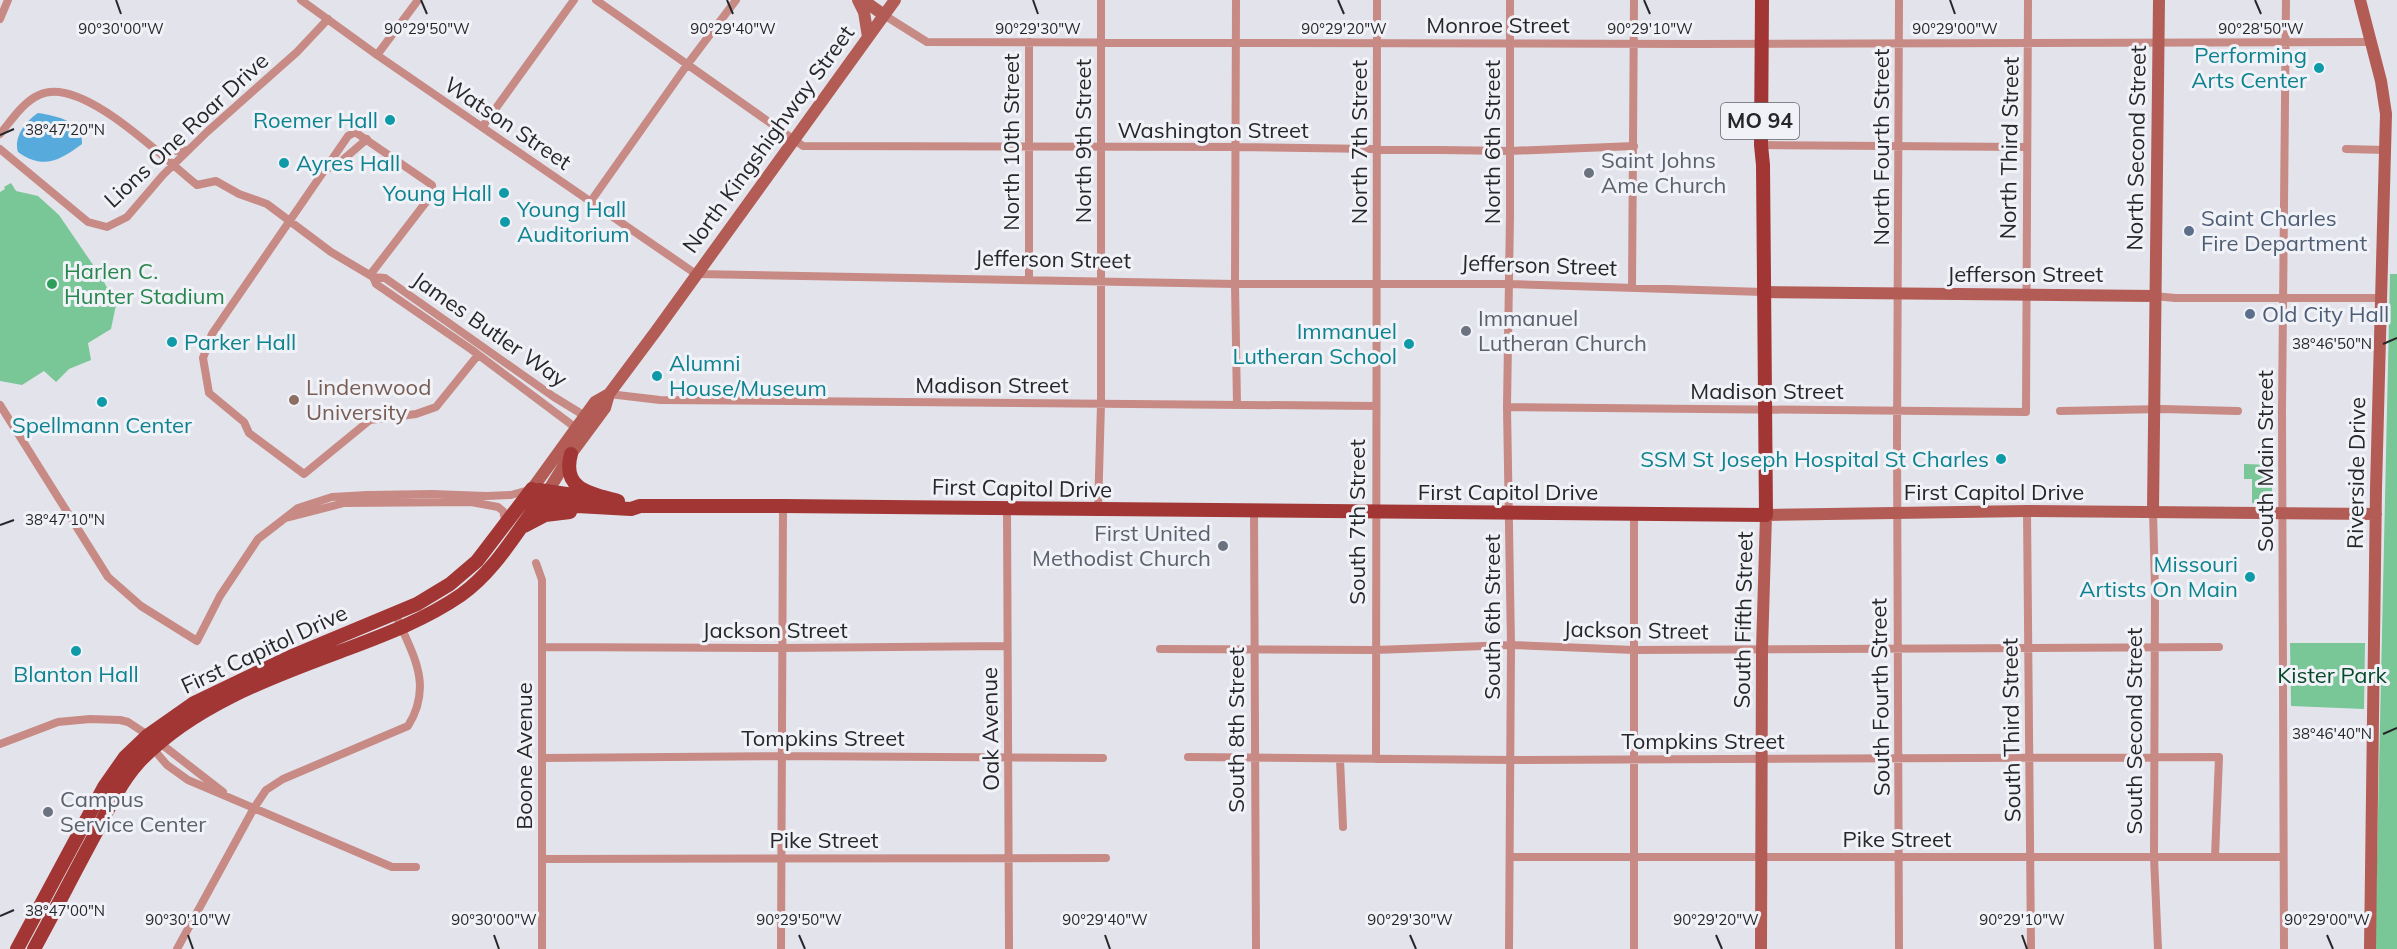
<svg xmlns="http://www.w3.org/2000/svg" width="2397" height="949" font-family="Mulish,sans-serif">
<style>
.green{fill:#79c697}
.water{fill:#57aadc}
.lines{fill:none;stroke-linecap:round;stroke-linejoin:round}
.street{stroke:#c78a85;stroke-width:8}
.secondary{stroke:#b35c56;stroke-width:12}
.primary{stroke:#a23634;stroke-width:14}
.ticks{fill:none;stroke:#262729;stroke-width:2}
.culture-dot{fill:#0f9aa8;stroke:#f1f2f8;stroke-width:2}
.worship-dot{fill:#6b7280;stroke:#f1f2f8;stroke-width:2}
.service-dot{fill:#5c6f8a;stroke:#f1f2f8;stroke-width:2}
.leisure-dot{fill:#2e9e5b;stroke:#f1f2f8;stroke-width:2}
.education-dot{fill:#8d6e63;stroke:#f1f2f8;stroke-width:2}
.labels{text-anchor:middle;stroke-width:6;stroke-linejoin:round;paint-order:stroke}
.shield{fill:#f1f2f8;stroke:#636467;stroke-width:1.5}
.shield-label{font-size:21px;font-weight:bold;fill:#262729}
.street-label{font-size:22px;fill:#262729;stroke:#f1f2f8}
.culture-label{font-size:22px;fill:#0d838f;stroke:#f1f2f8;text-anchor:end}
.worship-label{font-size:22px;fill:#5b616d;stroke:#f1f2f8;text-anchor:start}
.service-label{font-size:22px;fill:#4e5e75;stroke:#f1f2f8;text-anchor:start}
.leisure-label{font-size:22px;fill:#27864d;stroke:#f1f2f8;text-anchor:start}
.education-label{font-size:22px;fill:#785e54;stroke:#f1f2f8;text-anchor:start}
.park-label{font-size:22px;fill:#064a2a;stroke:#f1f2f8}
.ticks-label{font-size:15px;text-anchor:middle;fill:#262729;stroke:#f1f2f8;stroke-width:6;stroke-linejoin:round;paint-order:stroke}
</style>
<rect width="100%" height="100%" fill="#e3e4eb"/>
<path class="green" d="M 11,183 L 16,191 L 38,196 L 59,215 L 102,278 L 116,305 L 111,329 L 88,343 L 91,360 L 69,369 L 56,382 L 44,371 L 22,385 L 0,381 L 0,192 L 5,189 L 4,187 Z
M 2390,274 L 2397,274 L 2397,949 L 2375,949 Z
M 2244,464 L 2272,465 L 2272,504 L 2252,503 L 2252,479 L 2244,479 Z
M 2290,643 L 2365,643 L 2364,709 L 2291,706 Z"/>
<path class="water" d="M 38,113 C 57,116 83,121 82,144 C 59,161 43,170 18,152 C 13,137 26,121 38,113 Z"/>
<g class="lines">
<path class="street" d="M 301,0 L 377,55 L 696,274 L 1235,284 L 1508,284 L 1763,292
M 596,0 L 803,146 L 1237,147 L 1510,151 L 1634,146
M 1236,0 L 1235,284 L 1237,405
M 884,15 L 927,42 L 1694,44 L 2371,42
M 0,19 L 8,0
M 377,55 L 418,0
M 483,126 L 574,0
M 0,134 C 11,121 23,102 39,95 C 81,74 165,160 197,185 L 216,181 L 239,194 L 267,204 L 331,252 L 373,277
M 1761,145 L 2027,147
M 0,149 L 88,222 L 107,227 L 127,217 L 163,175 L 207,132 L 297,52 L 328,19
M 2346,149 L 2385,150
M 161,152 L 188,150
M 327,169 L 338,164 L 367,139
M 591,201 L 687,65 L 736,0
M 370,275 L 433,193 L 432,185 L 355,132 L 348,136 L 227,312 L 212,334 L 203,358 L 209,393 L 244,422 L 249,433 L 304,474 L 370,420 L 416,414 L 436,407 L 478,355
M 1029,279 L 1029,42
M 1632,288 L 1634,0
M 2154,296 L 2175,298 L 2382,298
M 609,394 L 660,400 L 1376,406
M 0,405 L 108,577 L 141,606 L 197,641 L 220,596 L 258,539 L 298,508 L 332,497 L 367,495 L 432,494 L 486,496 L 511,495 L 529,490
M 1507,407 L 2026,412 L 2028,0
M 2060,411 L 2163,409 L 2238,411
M 576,428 L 472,350 L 376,284 L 373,277 L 385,278 L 554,397 L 585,416
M 1897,441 L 1899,0
M 1897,444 L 1899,949
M 1007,509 L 1009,949
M 1098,510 L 1101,404 L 1101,0
M 1254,511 L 1256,949
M 2027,511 L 2031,949
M 2153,511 L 2155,589 L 2154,857 L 2158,949
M 286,518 L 344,503 L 471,502 L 498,507 L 503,511 L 506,523
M 536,563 L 542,580 L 542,949
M 542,647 L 781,648 L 1007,646
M 1160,649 L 1375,650 L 1511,645 L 1634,650 L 2219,647
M 0,744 L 58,722 L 90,719 L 120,720 L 128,722 L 160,743 L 223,792
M 150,745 L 167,765 L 188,780 L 392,867 L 416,867
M 1188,757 L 1511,760 L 2219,757 L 2215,857
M 542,758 L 781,756 L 1103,758
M 1340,759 L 1343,827
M 1376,759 L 1377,0
M 1511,857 L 2283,857
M 543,859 L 1106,858
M 177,949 L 254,808 L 266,790 L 283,779 L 408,726 C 434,684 412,654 395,613
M 781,949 L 783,506
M 1509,949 L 1511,645 L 1507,407 L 1510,215 L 1510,0
M 1634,949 L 1634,514
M 2284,949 L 2282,411 L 2286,0"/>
<path class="secondary" d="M 858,0 L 864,12 L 868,37
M 863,0 L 884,15
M 2360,0 L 2381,81 L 2386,114 L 2376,488 L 2370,949
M 1763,292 L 2154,296
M 532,489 L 595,402 L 609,394 L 656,331 L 895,0
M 548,491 L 571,454 L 605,408 L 609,394
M 2153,511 L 2159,0
M 1761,949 L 1762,649 L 1766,515 L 2027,511 L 2376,514"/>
<path class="primary" d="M 571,454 C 561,490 592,494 618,501
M 532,489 L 540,500 L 559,505 L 631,509 L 640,506 L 783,506 L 1766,515 L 1763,165 L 1761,145 L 1762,0
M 539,490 L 594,498
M 524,526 L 545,515 L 570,512
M 17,949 L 104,787 L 125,757 L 147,736 L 194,703 L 290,657 L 417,604 L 450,584 L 477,561 L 532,489
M 34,949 C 56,909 76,869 98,829 C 109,807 121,782 138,763 C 192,705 274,676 347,649 C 387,634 426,619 461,595 C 498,569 520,525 548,491"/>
</g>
<path class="ticks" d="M 116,0 L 121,14M 421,0 L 427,14M 727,0 L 733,14M 1033,0 L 1038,14M 1338,0 L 1344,14M 1644,0 L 1650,14M 1950,0 L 1955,14M 2255,0 L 2261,14M 0,135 L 14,129M 2383,344 L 2397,338M 0,525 L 14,520M 2383,734 L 2397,728M 0,916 L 14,910M 188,935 L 193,949M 494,935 L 499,949M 799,935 L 805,949M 1105,935 L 1110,949M 1410,935 L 1416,949M 1716,935 L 1722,949M 2022,935 L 2027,949M 2327,935 L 2333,949"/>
<g class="culture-dot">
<circle cx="2319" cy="68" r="6"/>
<circle cx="390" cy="120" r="6"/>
<circle cx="284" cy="163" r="6"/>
<circle cx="504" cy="193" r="6"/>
<circle cx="505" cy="222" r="6"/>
<circle cx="172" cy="342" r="6"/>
<circle cx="1409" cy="344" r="6"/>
<circle cx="657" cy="376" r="6"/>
<circle cx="102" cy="402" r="6"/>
<circle cx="2001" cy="459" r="6"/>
<circle cx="2250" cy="577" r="6"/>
<circle cx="76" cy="651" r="6"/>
</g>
<g class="worship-dot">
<circle cx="1589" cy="173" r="6"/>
<circle cx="1466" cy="331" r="6"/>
<circle cx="1223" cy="546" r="6"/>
<circle cx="48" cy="812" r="6"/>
</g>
<g class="service-dot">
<circle cx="2189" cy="231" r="6"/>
<circle cx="2250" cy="314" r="6"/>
</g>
<circle class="leisure-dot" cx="52" cy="284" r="6"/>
<circle class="education-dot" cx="294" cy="400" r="6"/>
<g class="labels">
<rect class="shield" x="1721" y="103" width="78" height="36" rx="4.5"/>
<g class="shield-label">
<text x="1760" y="128">MO 94</text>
</g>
<g class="street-label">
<text x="1498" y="33">Monroe Street</text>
<text transform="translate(508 123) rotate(34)" y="8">Watson Street</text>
<text transform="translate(186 130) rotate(-43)" y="8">Lions One Roar Drive</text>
<text x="1213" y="138">Washington Street</text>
<text transform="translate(768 139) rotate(-54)" y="8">North Kingshighway Street</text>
<text transform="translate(1083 141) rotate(-90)" y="8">North 9th Street</text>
<text transform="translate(1011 142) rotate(-90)" y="8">North 10th Street</text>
<text transform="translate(1359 142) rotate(-90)" y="8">North 7th Street</text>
<text transform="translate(1492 142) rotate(-90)" y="8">North 6th Street</text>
<text transform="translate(1881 147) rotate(-90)" y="8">North Fourth Street</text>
<text transform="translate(2009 148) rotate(-89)" y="8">North Third Street</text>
<text transform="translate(2136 148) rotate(-89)" y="8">North Second Street</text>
<text transform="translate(1053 259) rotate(1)" y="8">Jefferson Street</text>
<text transform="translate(1539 265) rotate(2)" y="8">Jefferson Street</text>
<text x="2025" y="282">Jefferson Street</text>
<text transform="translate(490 329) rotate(35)" y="8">James Butler Way</text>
<text x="992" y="393">Madison Street</text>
<text x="1767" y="399">Madison Street</text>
<text transform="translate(2265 461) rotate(-90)" y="8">South Main Street</text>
<text transform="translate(2356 473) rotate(-89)" y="8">Riverside Drive</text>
<text transform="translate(1022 488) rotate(1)" y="8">First Capitol Drive</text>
<text x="1508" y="500">First Capitol Drive</text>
<text x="1994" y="500">First Capitol Drive</text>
<text transform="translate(1357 522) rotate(-90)" y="8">South 7th Street</text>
<text transform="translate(1492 617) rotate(-90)" y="8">South 6th Street</text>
<text transform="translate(1743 620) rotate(-89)" y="8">South Fifth Street</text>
<text x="775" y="638">Jackson Street</text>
<text transform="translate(1636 630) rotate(1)" y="8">Jackson Street</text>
<text transform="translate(264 649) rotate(-25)" y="8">First Capitol Drive</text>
<text transform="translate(1880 697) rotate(-91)" y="8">South Fourth Street</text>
<text transform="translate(990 729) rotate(-91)" y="8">Oak Avenue</text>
<text transform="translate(1236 730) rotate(-90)" y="8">South 8th Street</text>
<text transform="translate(2011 730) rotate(-91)" y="8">South Third Street</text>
<text transform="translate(2134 731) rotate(-90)" y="8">South Second Street</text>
<text x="823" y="746">Tompkins Street</text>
<text x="1703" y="749">Tompkins Street</text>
<text transform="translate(524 756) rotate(-90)" y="8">Boone Avenue</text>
<text x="1897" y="847">Pike Street</text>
<text x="824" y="848">Pike Street</text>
</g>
<g class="culture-label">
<text x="2307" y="63">Performing<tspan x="2307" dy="25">Arts Center</tspan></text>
<text x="378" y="128">Roemer Hall</text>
<text x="296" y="171" text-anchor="start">Ayres Hall</text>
<text x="492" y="201">Young Hall</text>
<text x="517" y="217" text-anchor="start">Young Hall<tspan x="517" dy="25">Auditorium</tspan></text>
<text x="1397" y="339">Immanuel<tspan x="1397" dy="25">Lutheran School</tspan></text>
<text x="184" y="350" text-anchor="start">Parker Hall</text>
<text x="669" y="371" text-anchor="start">Alumni<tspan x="669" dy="25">House/Museum</tspan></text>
<text x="102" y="433" text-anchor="middle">Spellmann Center</text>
<text x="1989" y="467">SSM St Joseph Hospital St Charles</text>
<text x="2238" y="572">Missouri<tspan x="2238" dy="25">Artists On Main</tspan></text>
<text x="76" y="682" text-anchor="middle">Blanton Hall</text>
</g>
<g class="worship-label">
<text x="1601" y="168">Saint Johns<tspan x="1601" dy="25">Ame Church</tspan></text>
<text x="1478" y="326">Immanuel<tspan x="1478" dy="25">Lutheran Church</tspan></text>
<text x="1211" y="541" text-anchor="end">First United<tspan x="1211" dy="25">Methodist Church</tspan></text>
<text x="60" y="807">Campus<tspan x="60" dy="25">Service Center</tspan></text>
</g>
<g class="service-label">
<text x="2201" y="226">Saint Charles<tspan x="2201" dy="25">Fire Department</tspan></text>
<text x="2262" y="322">Old City Hall</text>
</g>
<g class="leisure-label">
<text x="64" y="279">Harlen C.<tspan x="64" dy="25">Hunter Stadium</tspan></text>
</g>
<g class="education-label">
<text x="306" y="395">Lindenwood<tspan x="306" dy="25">University</tspan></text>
</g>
<g class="park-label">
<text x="2332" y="683">Kister Park</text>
</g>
</g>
<g class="ticks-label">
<text x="427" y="34">90°29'50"W</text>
<text x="1038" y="34">90°29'30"W</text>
<text x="1344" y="34">90°29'20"W</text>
<text x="1650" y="34">90°29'10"W</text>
<text x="1955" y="34">90°29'00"W</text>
<text x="121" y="34">90°30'00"W</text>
<text x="733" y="34">90°29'40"W</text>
<text x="2261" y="34">90°28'50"W</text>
<text x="65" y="135">38°47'20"N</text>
<text x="2332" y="349">38°46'50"N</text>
<text x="65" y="525">38°47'10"N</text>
<text x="2332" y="739">38°46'40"N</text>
<text x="65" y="916">38°47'00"N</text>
<text x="188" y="925">90°30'10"W</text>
<text x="494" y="925">90°30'00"W</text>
<text x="799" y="925">90°29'50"W</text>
<text x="1105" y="925">90°29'40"W</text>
<text x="1410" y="925">90°29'30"W</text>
<text x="1716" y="925">90°29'20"W</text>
<text x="2022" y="925">90°29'10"W</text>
<text x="2327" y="925">90°29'00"W</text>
</g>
</svg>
